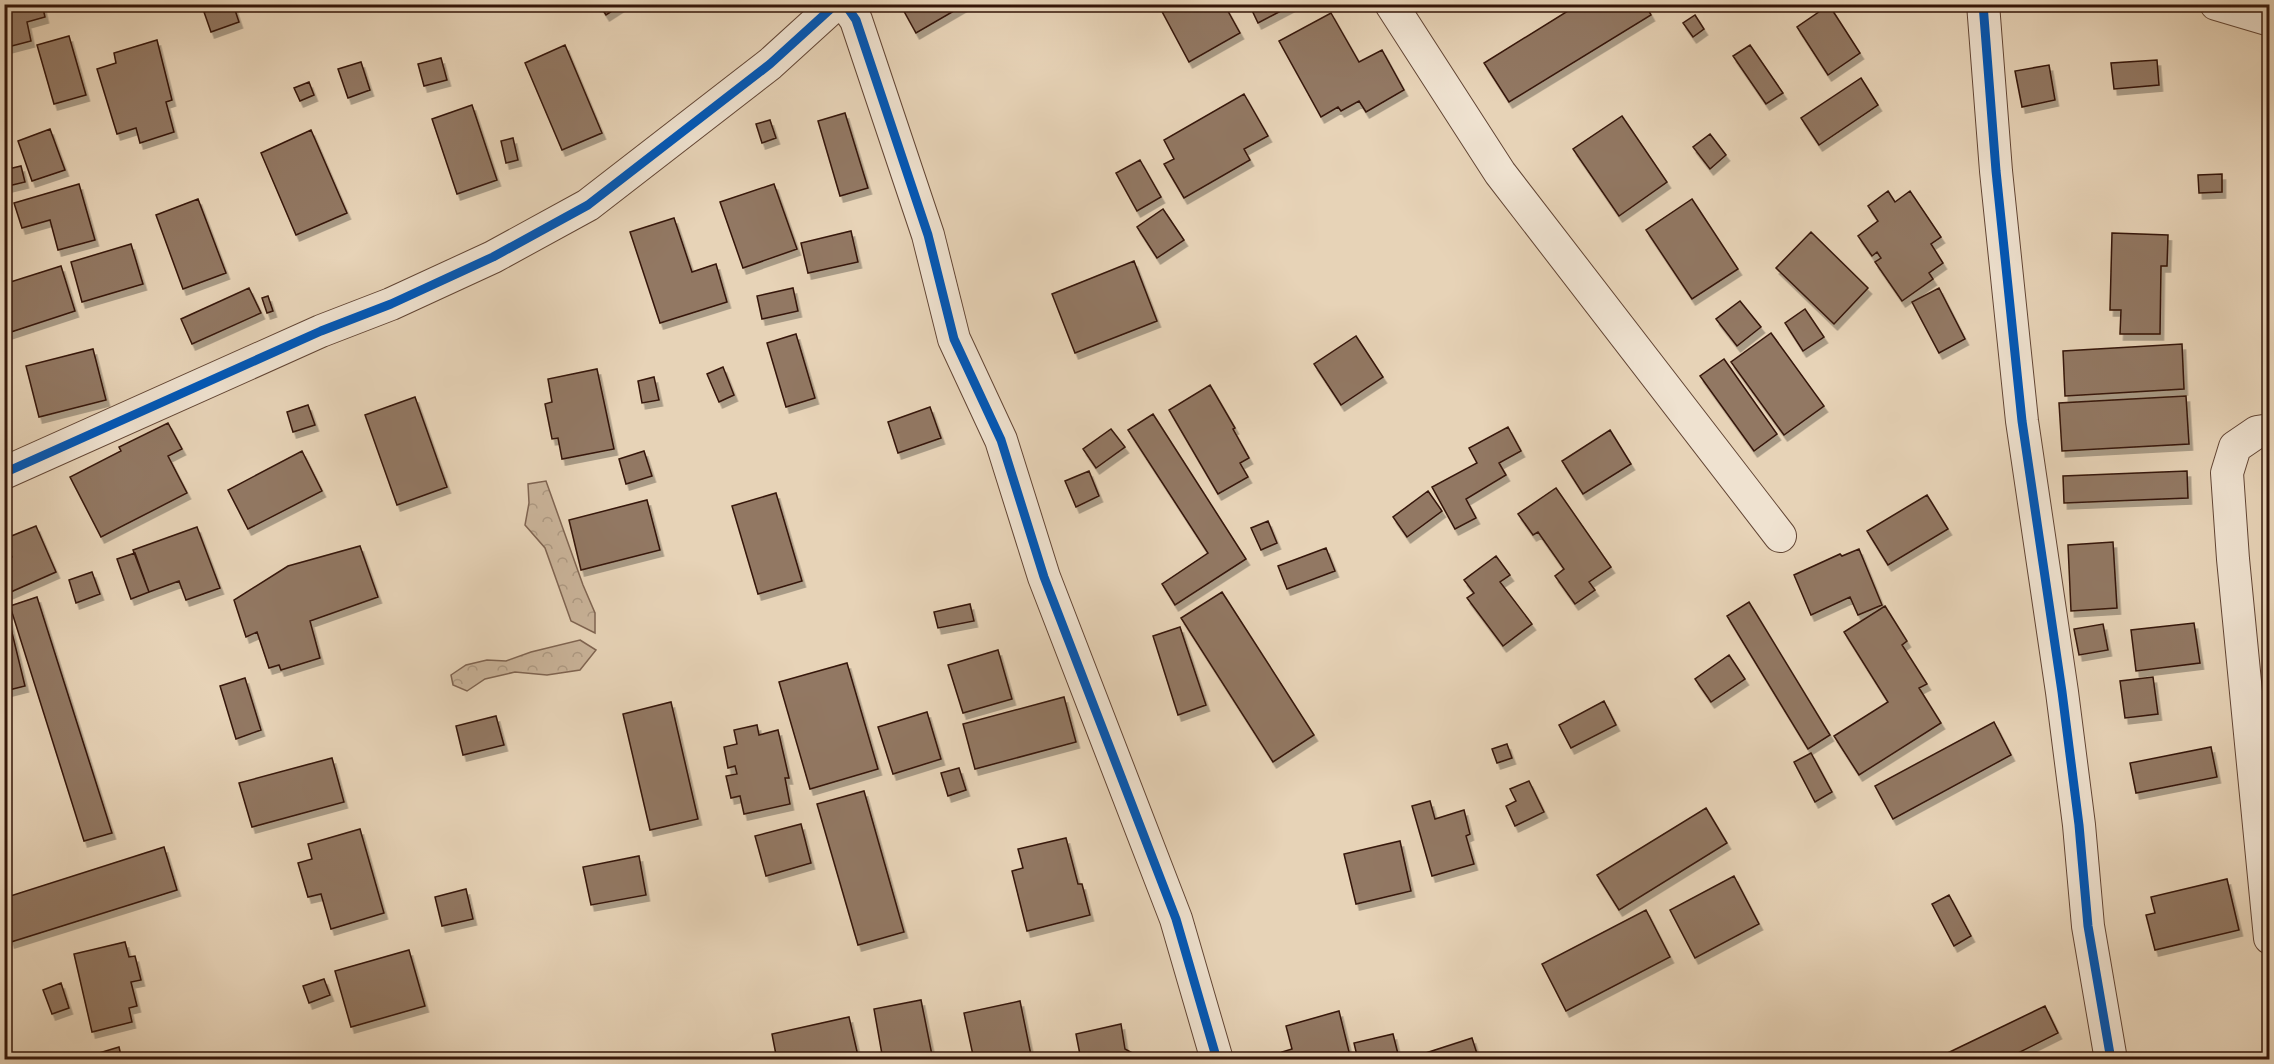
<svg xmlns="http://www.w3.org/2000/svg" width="2274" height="1064" font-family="Cardo,serif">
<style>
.forest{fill:url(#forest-crowns);stroke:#7f6451;stroke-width:1.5}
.building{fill:#927863;stroke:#351609;stroke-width:1.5;filter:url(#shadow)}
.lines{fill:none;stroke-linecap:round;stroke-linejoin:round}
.minor-casing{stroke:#624534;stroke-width:34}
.minor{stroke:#efe2d0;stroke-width:32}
.cycleway-casing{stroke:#efe2d0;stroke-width:13}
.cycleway{stroke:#0057b8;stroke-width:9}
</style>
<defs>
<pattern id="forest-crowns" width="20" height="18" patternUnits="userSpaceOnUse" patternTransform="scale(1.5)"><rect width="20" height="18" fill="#c9b399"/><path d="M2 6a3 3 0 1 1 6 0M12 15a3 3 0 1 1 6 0" fill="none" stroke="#ad9982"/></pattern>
<filter id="shadow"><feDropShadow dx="3.5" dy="6" stdDeviation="0" flood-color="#0004"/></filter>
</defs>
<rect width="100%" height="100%" fill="#e7d3b7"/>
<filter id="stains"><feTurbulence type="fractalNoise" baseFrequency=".00333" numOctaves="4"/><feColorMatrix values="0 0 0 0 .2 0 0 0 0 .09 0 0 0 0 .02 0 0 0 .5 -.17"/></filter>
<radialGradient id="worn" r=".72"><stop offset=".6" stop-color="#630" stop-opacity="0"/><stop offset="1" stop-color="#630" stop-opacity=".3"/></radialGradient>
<path class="forest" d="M 546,481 L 583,585 L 595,613 L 595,633 L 571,621 L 545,548 L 525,525 L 529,503 L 528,484 Z
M 580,640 L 596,650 L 580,670 L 547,675 L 515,672 L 485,679 L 467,691 L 453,685 L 451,675 L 466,665 L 487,660 L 506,661 L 531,652 Z"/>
<path class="building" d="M 4,4 L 42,4 L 45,17 L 27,22 L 31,41 L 4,48 Z
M 228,4 L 233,4 L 239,22 L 211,32 L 204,12 Z
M 599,4 L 623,4 L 606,15 Z
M 900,4 L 966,4 L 916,33 Z
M 1158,4 L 1224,4 L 1240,33 L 1189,62 Z
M 1249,4 L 1294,4 L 1258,23 Z
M 1579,4 L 1645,4 L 1651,15 L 1509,102 L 1484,63 Z
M 1829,5 L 1860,53 L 1828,75 L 1797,27 Z
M 1331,13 L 1359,62 L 1382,50 L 1404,90 L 1366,112 L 1359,101 L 1341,111 L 1338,107 L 1321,117 L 1279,41 Z
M 1695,15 L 1704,29 L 1693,37 L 1683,23 Z
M 69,36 L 86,95 L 54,104 L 37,45 Z
M 157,40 L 172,100 L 166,102 L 174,132 L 140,143 L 136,128 L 117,134 L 97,69 L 116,63 L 114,53 Z
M 565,45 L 602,133 L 562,150 L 525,63 Z
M 1750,45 L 1783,93 L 1766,104 L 1733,56 Z
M 441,58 L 447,80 L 424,86 L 418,64 Z
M 2157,60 L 2159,85 L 2114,89 L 2111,63 Z
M 361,62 L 370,90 L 348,98 L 338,69 Z
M 2049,65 L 2055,100 L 2022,107 L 2015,71 Z
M 1861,78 L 1878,105 L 1819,145 L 1801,118 Z
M 309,82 L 314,95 L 300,101 L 294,88 Z
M 1244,94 L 1268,136 L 1244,149 L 1250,160 L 1184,198 L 1164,164 L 1174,159 L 1164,140 Z
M 472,105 L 497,180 L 457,194 L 432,119 Z
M 845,113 L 868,188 L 840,196 L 818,121 Z
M 1622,116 L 1667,182 L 1619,216 L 1573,149 Z
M 770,120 L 776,138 L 762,143 L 756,124 Z
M 50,129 L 65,170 L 32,181 L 18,141 Z
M 311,130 L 347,213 L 296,235 L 261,153 Z
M 1710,134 L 1726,155 L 1710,169 L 1693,147 Z
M 513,138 L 518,160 L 506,163 L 501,141 Z
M 1140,160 L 1161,197 L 1137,211 L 1116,173 Z
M 21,166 L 25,182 L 4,187 L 4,170 Z
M 2222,174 L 2222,192 L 2199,193 L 2198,175 Z
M 79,184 L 95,240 L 58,250 L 50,220 L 22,228 L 14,203 Z
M 774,184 L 797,249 L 743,268 L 720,202 Z
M 1888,191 L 1895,202 L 1910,191 L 1941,237 L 1931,244 L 1943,263 L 1929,273 L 1933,279 L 1902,301 L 1875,262 L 1881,258 L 1877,252 L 1872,256 L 1858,236 L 1878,221 L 1868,206 Z
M 198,199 L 226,273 L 183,289 L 156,215 Z
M 1692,199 L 1738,269 L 1692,299 L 1646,230 Z
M 1163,209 L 1184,240 L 1157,258 L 1137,227 Z
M 674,218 L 692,272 L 716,264 L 727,302 L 660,323 L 630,232 Z
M 851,231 L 858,262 L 808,273 L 801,243 Z
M 1811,232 L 1868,288 L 1834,324 L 1776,268 Z
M 2112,233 L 2168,235 L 2167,266 L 2161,266 L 2160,334 L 2120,334 L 2121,310 L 2110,310 Z
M 131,244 L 143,284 L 82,302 L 71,262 Z
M 1134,261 L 1157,321 L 1075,353 L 1052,294 Z
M 61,266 L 75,311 L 8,333 L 4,322 L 4,284 Z
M 249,288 L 261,313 L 192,344 L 181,319 Z
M 793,288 L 798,311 L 762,319 L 757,296 Z
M 1939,288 L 1965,339 L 1939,353 L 1912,302 Z
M 268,296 L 273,311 L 267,313 L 262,298 Z
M 1740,301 L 1761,327 L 1737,346 L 1716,319 Z
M 1805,309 L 1824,337 L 1803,351 L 1785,323 Z
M 1771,333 L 1824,406 L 1784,435 L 1731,362 Z
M 796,334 L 815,398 L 786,407 L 767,343 Z
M 1356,336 L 1383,377 L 1341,405 L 1314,364 Z
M 2182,344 L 2184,389 L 2065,396 L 2063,351 Z
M 93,349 L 106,400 L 39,417 L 26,366 Z
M 1724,359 L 1777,434 L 1754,451 L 1700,376 Z
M 723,367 L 734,395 L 719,402 L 707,374 Z
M 597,369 L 614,449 L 562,459 L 558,438 L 552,439 L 545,404 L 552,402 L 548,379 Z
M 654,377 L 659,400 L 642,403 L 638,381 Z
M 1210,385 L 1235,428 L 1233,429 L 1249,458 L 1240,463 L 1248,477 L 1218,494 L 1169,410 Z
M 2186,396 L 2189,444 L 2062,451 L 2059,403 Z
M 415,397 L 447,487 L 397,505 L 365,415 Z
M 308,405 L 315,425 L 293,432 L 287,412 Z
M 930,407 L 941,438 L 898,453 L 888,422 Z
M 1153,414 L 1246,559 L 1175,605 L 1162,584 L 1208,553 L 1128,430 Z
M 168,423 L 182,449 L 168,456 L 187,493 L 101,537 L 70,477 L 121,451 L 119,447 Z
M 1508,427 L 1521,451 L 1499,463 L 1506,475 L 1466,499 L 1476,518 L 1455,529 L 1432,487 L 1477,463 L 1469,448 Z
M 1111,429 L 1125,447 L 1096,468 L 1083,449 Z
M 1610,430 L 1631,464 L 1583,494 L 1562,461 Z
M 302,451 L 322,491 L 248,529 L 228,490 Z
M 644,451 L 652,476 L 626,484 L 619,459 Z
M 1089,471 L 1099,496 L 1076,507 L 1065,481 Z
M 2187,471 L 2188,498 L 2064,503 L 2063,476 Z
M 1556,488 L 1611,567 L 1589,582 L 1595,590 L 1575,604 L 1555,576 L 1564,569 L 1538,532 L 1533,535 L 1518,514 Z
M 1428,491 L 1442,511 L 1407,537 L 1393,517 Z
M 776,493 L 802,581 L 758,594 L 732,506 Z
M 1927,495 L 1948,529 L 1888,565 L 1867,531 Z
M 647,500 L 660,550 L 581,570 L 569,520 Z
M 1268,521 L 1277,543 L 1261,550 L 1251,528 Z
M 36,526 L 56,572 L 4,595 L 4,561 L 12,557 L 4,539 Z
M 197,527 L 220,588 L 186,600 L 179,581 L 149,592 L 133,550 Z
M 2113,542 L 2117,608 L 2071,611 L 2068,545 Z
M 360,546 L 378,597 L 310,621 L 320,658 L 281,670 L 279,665 L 269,668 L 257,632 L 246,637 L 234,600 L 288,566 Z
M 1326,548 L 1335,571 L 1287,589 L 1278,566 Z
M 1859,549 L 1882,605 L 1858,615 L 1850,597 L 1811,615 L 1794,575 L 1840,554 L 1842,556 Z
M 135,553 L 149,592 L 131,599 L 117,559 Z
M 1496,556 L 1510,575 L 1500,582 L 1532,624 L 1503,646 L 1467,598 L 1474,593 L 1464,580 Z
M 92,572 L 100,594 L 76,603 L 69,580 Z
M 1222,592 L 1314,735 L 1273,762 L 1181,618 Z
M 37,597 L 112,833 L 84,841 L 10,606 Z
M 1749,602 L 1830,735 L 1808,749 L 1727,616 Z
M 970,604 L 974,621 L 938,628 L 934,612 Z
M 1885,606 L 1907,641 L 1902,645 L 1927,684 L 1919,688 L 1941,723 L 1859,775 L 1834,736 L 1888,702 L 1844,632 Z
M 4,612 L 7,612 L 25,686 L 5,691 Z
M 2194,623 L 2200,663 L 2136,671 L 2131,630 Z
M 2103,624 L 2108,650 L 2079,655 L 2074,629 Z
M 1180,627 L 1206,705 L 1178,715 L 1153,636 Z
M 998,650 L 1012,699 L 963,713 L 948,665 Z
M 1729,655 L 1745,679 L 1711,702 L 1695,679 Z
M 847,663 L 878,769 L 810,789 L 779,682 Z
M 2153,677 L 2158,714 L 2125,718 L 2120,681 Z
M 245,678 L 261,730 L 236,739 L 220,686 Z
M 1064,697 L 1076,742 L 975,769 L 963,724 Z
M 1604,701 L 1616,725 L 1571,748 L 1559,725 Z
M 671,702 L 698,819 L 650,830 L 623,714 Z
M 927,712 L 941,759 L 893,774 L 878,727 Z
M 496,716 L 504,745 L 463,755 L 456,726 Z
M 1994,722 L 2011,755 L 1893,819 L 1875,786 Z
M 757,725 L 759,735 L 778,730 L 789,778 L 785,778 L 790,804 L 744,814 L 740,796 L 731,798 L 726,776 L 737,774 L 735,766 L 728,768 L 724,747 L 737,744 L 734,730 Z
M 1507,744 L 1512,758 L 1497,763 L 1492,749 Z
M 2211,747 L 2217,777 L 2136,793 L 2130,763 Z
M 1811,753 L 1832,792 L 1815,802 L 1794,762 Z
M 332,758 L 344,802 L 252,827 L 239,783 Z
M 959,768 L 966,790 L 948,796 L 941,773 Z
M 1529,781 L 1544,812 L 1515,826 L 1506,806 L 1516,801 L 1510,789 Z
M 864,791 L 904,932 L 858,945 L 817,804 Z
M 1430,801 L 1435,819 L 1464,810 L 1470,834 L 1466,836 L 1474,864 L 1432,876 L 1412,806 Z
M 1706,808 L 1727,843 L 1619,910 L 1597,875 Z
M 801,824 L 811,863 L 766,876 L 755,836 Z
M 360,829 L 384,913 L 331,929 L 321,894 L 308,897 L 298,863 L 312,859 L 308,844 Z
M 1066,838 L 1078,884 L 1082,884 L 1090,915 L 1027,931 L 1012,871 L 1023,868 L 1018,849 Z
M 1400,841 L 1411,891 L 1356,904 L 1344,854 Z
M 164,847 L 177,890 L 11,942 L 4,921 L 4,898 Z
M 639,856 L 646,895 L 591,905 L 583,867 Z
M 1734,876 L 1759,924 L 1695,958 L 1670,910 Z
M 2227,879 L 2239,930 L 2155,950 L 2146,915 L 2155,913 L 2151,897 Z
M 466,889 L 473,919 L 442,926 L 435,897 Z
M 1949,895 L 1971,936 L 1954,946 L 1932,904 Z
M 1646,910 L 1670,957 L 1566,1011 L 1542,964 Z
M 125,942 L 129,957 L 135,956 L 141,980 L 131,982 L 137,1006 L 129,1008 L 132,1022 L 92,1032 L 74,954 Z
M 409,950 L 425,1006 L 351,1027 L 335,971 Z
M 324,979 L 330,995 L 309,1003 L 303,986 Z
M 61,983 L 69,1008 L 52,1014 L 43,990 Z
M 921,1000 L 933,1060 L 883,1060 L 874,1009 Z
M 1020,1001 L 1032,1060 L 974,1060 L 964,1013 Z
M 2045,1006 L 2058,1033 L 2004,1060 L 1933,1060 Z
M 1339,1011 L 1351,1060 L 1284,1060 L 1282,1052 L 1292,1049 L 1286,1026 Z
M 849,1017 L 859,1060 L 777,1060 L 772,1034 Z
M 1121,1024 L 1125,1049 L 1136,1055 L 1137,1060 L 1081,1060 L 1076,1034 Z
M 1393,1034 L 1399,1058 L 1358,1060 L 1354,1043 Z
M 1472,1038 L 1479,1060 L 1404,1060 Z
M 119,1047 L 122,1060 L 76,1060 Z"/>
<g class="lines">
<g class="minor-casing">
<path id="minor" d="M 845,4 L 856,20 L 928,235 L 954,339 L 1001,440 L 1044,577 L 1176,919 L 1217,1060
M 1391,4 L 1500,173 L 1780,536
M 1983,4 L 1996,171 L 2022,421 L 2062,692 L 2079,825 L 2088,926 L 2111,1060
M 2216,4 L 2270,20
M 2270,430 L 2257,432 L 2235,447 L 2227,473 L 2233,559 L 2270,938
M 4,473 L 321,331 L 391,304 L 493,257 L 588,205 L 770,64 L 836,4"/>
</g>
<use href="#minor" class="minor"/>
<g class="cycleway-casing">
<path id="cycleway" d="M 845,4 L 856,20 L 928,235 L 954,339 L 1001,440 L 1044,577 L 1176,919 L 1217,1060
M 1983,4 L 1996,171 L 2022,421 L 2062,692 L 2079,825 L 2088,926 L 2111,1060
M 4,473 L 321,331 L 391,304 L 493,257 L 588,205 L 770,64 L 836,4"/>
</g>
<use href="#cycleway" class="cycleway"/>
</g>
<rect width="2274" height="1064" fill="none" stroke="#e7d3b7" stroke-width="24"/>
<rect x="6" y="6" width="2262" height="1052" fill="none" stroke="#351609" stroke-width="3"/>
<rect x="12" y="12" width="2250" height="1040" fill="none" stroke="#351609" stroke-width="1.5"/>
<rect width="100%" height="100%" filter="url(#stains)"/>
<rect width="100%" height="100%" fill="url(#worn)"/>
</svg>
